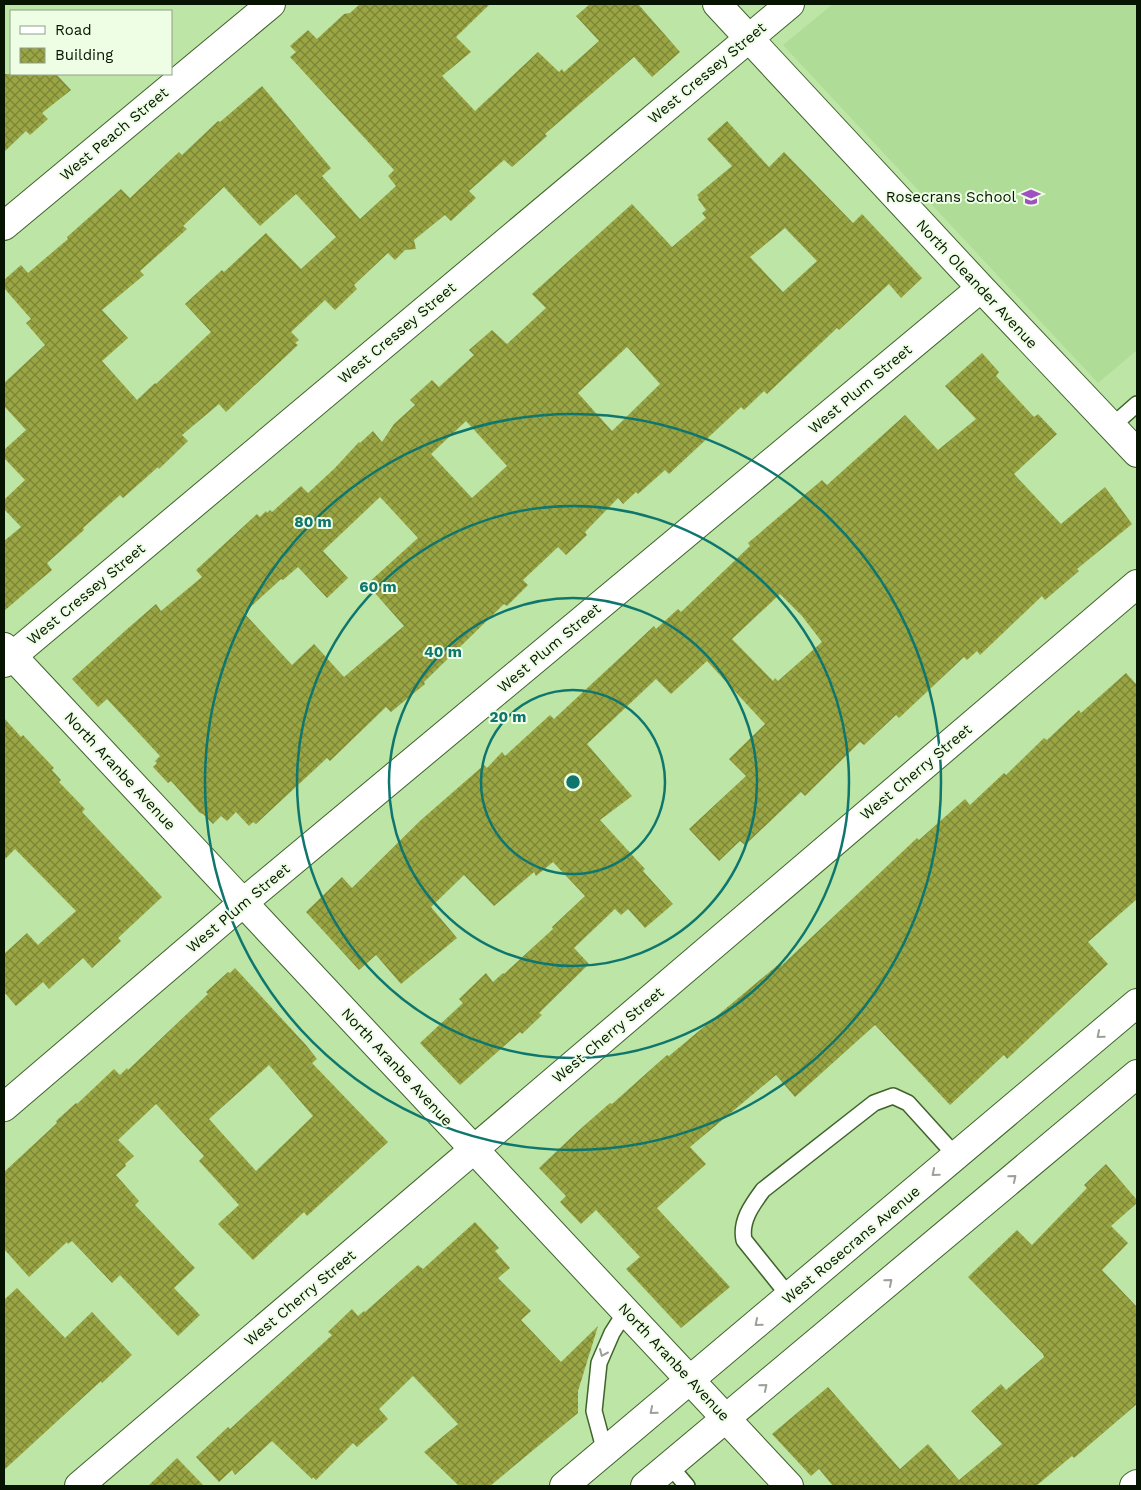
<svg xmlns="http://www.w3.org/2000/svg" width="1141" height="1490" font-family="'Work Sans',sans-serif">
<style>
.built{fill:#afdc97}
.building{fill:url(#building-cross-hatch);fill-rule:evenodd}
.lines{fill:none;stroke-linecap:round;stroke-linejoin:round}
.service-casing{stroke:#3f632a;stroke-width:18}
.minor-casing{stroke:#3f632a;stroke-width:30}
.primary-casing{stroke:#3f632a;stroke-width:30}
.service{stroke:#fff;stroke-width:15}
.minor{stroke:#fff;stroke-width:28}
.primary{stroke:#fff;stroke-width:28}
.oneway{stroke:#9ba199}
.ring{fill:none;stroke:#0f766e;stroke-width:2.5}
.labels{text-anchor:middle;stroke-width:4;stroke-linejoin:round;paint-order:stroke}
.street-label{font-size:15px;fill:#061401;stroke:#edfee5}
.poi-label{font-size:15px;fill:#061401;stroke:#edfee5;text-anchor:end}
.centre{fill:#0f766e;stroke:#edfee5;stroke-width:2.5}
.ring-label{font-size:15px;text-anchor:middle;font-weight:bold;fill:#0f766e;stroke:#edfee5;stroke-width:4;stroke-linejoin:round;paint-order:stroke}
</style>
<defs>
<pattern id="building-cross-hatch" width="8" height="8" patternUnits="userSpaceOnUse" patternTransform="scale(1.25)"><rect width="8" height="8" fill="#9aa544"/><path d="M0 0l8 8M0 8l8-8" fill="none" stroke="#7c8536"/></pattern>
</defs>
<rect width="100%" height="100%" fill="#bce5a6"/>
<path class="built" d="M 833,4 L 1137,4 L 1137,350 L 1098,383 L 783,45 Z"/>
<path class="building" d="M 360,4 L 490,4 L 456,37 L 471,52 L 442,76 L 475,111 L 538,52 L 559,72 L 562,69 L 564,72 L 599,41 L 576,16 L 590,4 L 638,4 L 680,52 L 652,77 L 634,57 L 545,134 L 547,136 L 512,167 L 504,160 L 469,191 L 476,198 L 451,221 L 445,215 L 414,240 L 416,249 L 405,250 L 395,260 L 388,253 L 354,285 L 357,289 L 335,310 L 325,300 L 291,332 L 299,340 L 295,343 L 298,345 L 226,412 L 219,404 L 182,435 L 188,441 L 159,469 L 158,467 L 123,498 L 120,495 L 83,528 L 84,530 L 47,563 L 52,570 L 4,611 L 4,541 L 21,527 L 4,509 L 4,500 L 25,480 L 4,458 L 4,450 L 26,430 L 4,406 L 4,383 L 45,345 L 26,323 L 31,319 L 4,288 L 4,280 L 21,265 L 28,273 L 68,239 L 67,237 L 121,189 L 130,198 L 179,152 L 182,155 L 218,121 L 220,122 L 262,86 L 331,168 L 322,176 L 360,219 L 396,186 L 388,176 L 394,170 L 290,57 L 296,52 L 290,46 L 308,30 L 317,39 L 344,14 L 350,13 ZM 224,187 L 260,226 L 296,194 L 336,237 L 301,269 L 266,233 L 224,272 L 222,270 L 185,304 L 211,332 L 156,384 L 155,383 L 137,400 L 102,361 L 128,338 L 102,310 L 144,275 L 140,271 L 187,229 L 183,226 Z
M 4,74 L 56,74 L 71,90 L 42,113 L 48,119 L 30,135 L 26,131 L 4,152 Z
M 727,121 L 769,167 L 784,152 L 853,223 L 862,214 L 922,278 L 901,298 L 889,284 L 839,330 L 837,328 L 767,394 L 764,391 L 744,410 L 741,407 L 669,474 L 665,470 L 638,494 L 636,492 L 623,504 L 618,498 L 585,532 L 587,535 L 566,555 L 558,547 L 523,580 L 528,585 L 507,606 L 504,604 L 424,682 L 425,684 L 391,712 L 386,707 L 330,761 L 327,758 L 256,824 L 253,822 L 249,826 L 236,812 L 227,821 L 221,816 L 213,824 L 203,814 L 200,813 L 171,781 L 168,783 L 153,767 L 157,763 L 155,761 L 160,756 L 107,699 L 98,707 L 72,679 L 126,630 L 156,604 L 161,611 L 202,577 L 196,570 L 257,514 L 260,517 L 266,511 L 267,513 L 270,510 L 272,512 L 301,486 L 308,493 L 335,468 L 359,442 L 360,443 L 373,431 L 382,442 L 394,424 L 415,405 L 410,400 L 432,380 L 439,387 L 474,355 L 469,350 L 492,330 L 507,344 L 546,308 L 532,294 L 632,204 L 672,247 L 706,218 L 702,213 L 706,210 L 698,199 L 699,198 L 697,195 L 732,166 L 707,139 ZM 785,228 L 817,261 L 783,292 L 750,257 ZM 627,347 L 660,384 L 612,431 L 578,393 ZM 466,421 L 507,466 L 472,498 L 431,454 ZM 380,497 L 418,538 L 367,584 L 404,626 L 344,677 L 314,644 L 292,665 L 244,613 L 281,579 L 283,580 L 298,567 L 327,598 L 348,578 L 323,551 Z
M 982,353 L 999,372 L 996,376 L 1034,417 L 1038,414 L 1057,434 L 1014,474 L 1061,524 L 1105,487 L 1132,524 L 1077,569 L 1079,571 L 1045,600 L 1042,596 L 980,655 L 977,651 L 967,660 L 964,657 L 899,718 L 896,715 L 864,745 L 860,742 L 805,796 L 801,792 L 745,845 L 740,841 L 719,861 L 689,829 L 746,776 L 729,759 L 765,724 L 707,661 L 671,694 L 656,679 L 587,744 L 632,796 L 600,820 L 645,869 L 643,871 L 673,904 L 645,928 L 628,909 L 621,915 L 615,909 L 574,948 L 589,964 L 539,1013 L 542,1015 L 522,1034 L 520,1032 L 460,1085 L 420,1043 L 463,1003 L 459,999 L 486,973 L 493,982 L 503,973 L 504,974 L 553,929 L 552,927 L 585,896 L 553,862 L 536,876 L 534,872 L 494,906 L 464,875 L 431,907 L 457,938 L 401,984 L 376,955 L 359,970 L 306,912 L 342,877 L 352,888 L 421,820 L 484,765 L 487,768 L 502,752 L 505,756 L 550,715 L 554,719 L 654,626 L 656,629 L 678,609 L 681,612 L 750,546 L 748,543 L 822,480 L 827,485 L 905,415 L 938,450 L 976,419 L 945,386 ZM 780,594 L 802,616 L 822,642 L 778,681 L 775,678 L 773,681 L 732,639 Z
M 1126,673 L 1137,685 L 1137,899 L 1088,942 L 1108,964 L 1007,1059 L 1004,1055 L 950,1105 L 875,1025 L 795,1097 L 776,1075 L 690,1147 L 706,1164 L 657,1208 L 730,1287 L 681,1328 L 626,1269 L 640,1257 L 596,1210 L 581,1224 L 560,1202 L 566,1196 L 539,1168 L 577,1132 L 610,1103 L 612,1104 L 667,1055 L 669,1056 L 779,964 L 781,966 L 917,838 L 919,840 L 965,799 L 970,805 L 1004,773 L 1006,775 L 1044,738 L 1047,740 L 1079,710 L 1081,713 Z
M 4,718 L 21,737 L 23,735 L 54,768 L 52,770 L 61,780 L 59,782 L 85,809 L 82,812 L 162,897 L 118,938 L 121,941 L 92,968 L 83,958 L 49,989 L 43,982 L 16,1006 L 4,992 L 4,954 L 27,933 L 38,945 L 76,911 L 15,849 L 4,860 Z
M 235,968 L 306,1045 L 317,1059 L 312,1063 L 388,1142 L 307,1216 L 304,1212 L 253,1260 L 218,1224 L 239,1205 L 199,1161 L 204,1156 L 156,1104 L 118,1140 L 134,1156 L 125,1164 L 126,1166 L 116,1175 L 139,1201 L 135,1205 L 195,1268 L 174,1288 L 200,1315 L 178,1336 L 120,1275 L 112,1283 L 72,1241 L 68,1244 L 67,1242 L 29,1277 L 4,1249 L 4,1172 L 57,1123 L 56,1121 L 76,1103 L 77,1104 L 114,1069 L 120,1075 L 127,1068 L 128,1070 L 208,994 L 206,992 L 228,972 L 230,973 ZM 269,1065 L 313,1116 L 256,1171 L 209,1119 Z
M 1106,1164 L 1137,1200 L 1137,1203 L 1111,1226 L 1128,1243 L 1102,1270 L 1137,1307 L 1137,1404 L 1074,1458 L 1072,1456 L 1036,1486 L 833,1486 L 819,1469 L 811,1476 L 772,1434 L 828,1387 L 900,1469 L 928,1444 L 959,1480 L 1002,1444 L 971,1411 L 1001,1384 L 1006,1390 L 1044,1357 L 1043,1354 L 968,1277 L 1017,1230 L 1032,1245 L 1087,1188 L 1084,1185 Z
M 475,1222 L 499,1248 L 495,1251 L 510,1268 L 498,1278 L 531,1311 L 521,1320 L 561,1362 L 598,1326 L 578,1391 L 578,1413 L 490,1486 L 459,1486 L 424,1452 L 458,1424 L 413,1376 L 379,1409 L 388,1419 L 357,1447 L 353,1443 L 316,1480 L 313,1477 L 312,1479 L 272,1441 L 235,1475 L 232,1470 L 219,1482 L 196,1457 L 228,1427 L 230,1429 L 332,1335 L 328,1332 L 352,1309 L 358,1316 L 364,1311 L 365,1312 L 418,1265 L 423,1269 Z
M 17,1288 L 65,1338 L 92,1312 L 132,1355 L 102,1383 L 101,1381 L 4,1470 L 4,1300 Z
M 177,1458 L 204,1486 L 148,1486 Z"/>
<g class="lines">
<g class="service-casing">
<path id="service" d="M 1112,426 L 1137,404
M 789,1296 L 744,1240 C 740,1221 752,1205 763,1190 L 874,1103 L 893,1096 L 908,1103 L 956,1156
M 605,1452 L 594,1411 L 599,1363 L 612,1333 L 626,1311
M 670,1466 L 687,1486"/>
</g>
<g class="minor-casing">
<path id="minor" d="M 717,4 L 981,288 L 1137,453
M 4,226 L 271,4
M 4,647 L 789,1486
M 4,663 L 790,4
M 4,1107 L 257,891 L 981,288
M 79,1486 L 1137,584
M 1134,1486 L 1137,1484"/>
</g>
<g class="primary-casing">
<path id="primary" d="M 564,1486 L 1137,1003
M 645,1486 L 1137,1074"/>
</g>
<use href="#service" class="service"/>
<use href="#minor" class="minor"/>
<use href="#primary" class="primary"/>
</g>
<defs><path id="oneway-chevron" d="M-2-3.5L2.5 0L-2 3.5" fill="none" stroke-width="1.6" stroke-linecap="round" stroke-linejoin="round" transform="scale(1.25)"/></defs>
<g class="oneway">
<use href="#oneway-chevron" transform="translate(1100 1035) rotate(140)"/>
<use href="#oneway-chevron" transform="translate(935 1173) rotate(140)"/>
<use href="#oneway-chevron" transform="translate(1013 1178) rotate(-40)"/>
<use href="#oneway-chevron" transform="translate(889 1282) rotate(-40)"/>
<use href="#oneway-chevron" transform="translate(758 1323) rotate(140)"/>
<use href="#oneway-chevron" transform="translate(603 1353) rotate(114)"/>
<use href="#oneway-chevron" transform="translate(764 1387) rotate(-40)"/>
<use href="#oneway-chevron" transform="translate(653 1411) rotate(140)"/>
</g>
<g class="ring">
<circle cx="573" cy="782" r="92"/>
<circle cx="573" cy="782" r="184"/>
<circle cx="573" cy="782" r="276"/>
<circle cx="573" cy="782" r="368"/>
</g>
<defs>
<g id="school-bare" transform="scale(1.5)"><path d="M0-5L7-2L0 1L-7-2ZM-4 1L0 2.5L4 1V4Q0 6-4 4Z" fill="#a050c0" stroke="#edfee5" stroke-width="2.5" paint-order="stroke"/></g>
</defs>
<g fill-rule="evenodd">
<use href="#school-bare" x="1031" y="197"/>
</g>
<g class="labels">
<g class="street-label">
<text transform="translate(707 73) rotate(-40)" y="5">West Cressey Street</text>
<text transform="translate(114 134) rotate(-40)" y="5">West Peach Street</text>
<text transform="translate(977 284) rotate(47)" y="5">North Oleander Avenue</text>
<text transform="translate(397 333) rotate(-40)" y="5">West Cressey Street</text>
<text transform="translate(860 389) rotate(-40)" y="5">West Plum Street</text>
<text transform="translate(86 594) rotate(-40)" y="5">West Cressey Street</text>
<text transform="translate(549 648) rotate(-40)" y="5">West Plum Street</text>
<text transform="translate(120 771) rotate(47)" y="5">North Aranbe Avenue</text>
<text transform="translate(916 772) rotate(-40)" y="5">West Cherry Street</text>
<text transform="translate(238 908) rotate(-40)" y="5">West Plum Street</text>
<text transform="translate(608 1035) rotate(-40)" y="5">West Cherry Street</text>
<text transform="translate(397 1067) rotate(47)" y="5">North Aranbe Avenue</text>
<text transform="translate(851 1245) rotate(-40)" y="5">West Rosecrans Avenue</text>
<text transform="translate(300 1298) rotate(-40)" y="5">West Cherry Street</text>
<text transform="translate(674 1362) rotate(47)" y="5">North Aranbe Avenue</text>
</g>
<g class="poi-label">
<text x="1016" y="202">Rosecrans School</text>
</g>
</g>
<circle cx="573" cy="782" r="8" class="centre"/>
<g class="ring-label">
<text x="313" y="527">80 m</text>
<text x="378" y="592">60 m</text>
<text x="443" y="657">40 m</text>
<text x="508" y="722">20 m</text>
</g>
<rect width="1141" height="1490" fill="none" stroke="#061401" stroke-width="10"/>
<rect x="10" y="10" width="162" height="65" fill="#edfee5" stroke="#91a08a"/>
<rect x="20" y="26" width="25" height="8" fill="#ffffff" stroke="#91a08a"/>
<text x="55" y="35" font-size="15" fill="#061401">Road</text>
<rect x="20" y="48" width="25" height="15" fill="url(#building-cross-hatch)" stroke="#91a08a"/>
<text x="55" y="60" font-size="15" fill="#061401">Building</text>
</svg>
